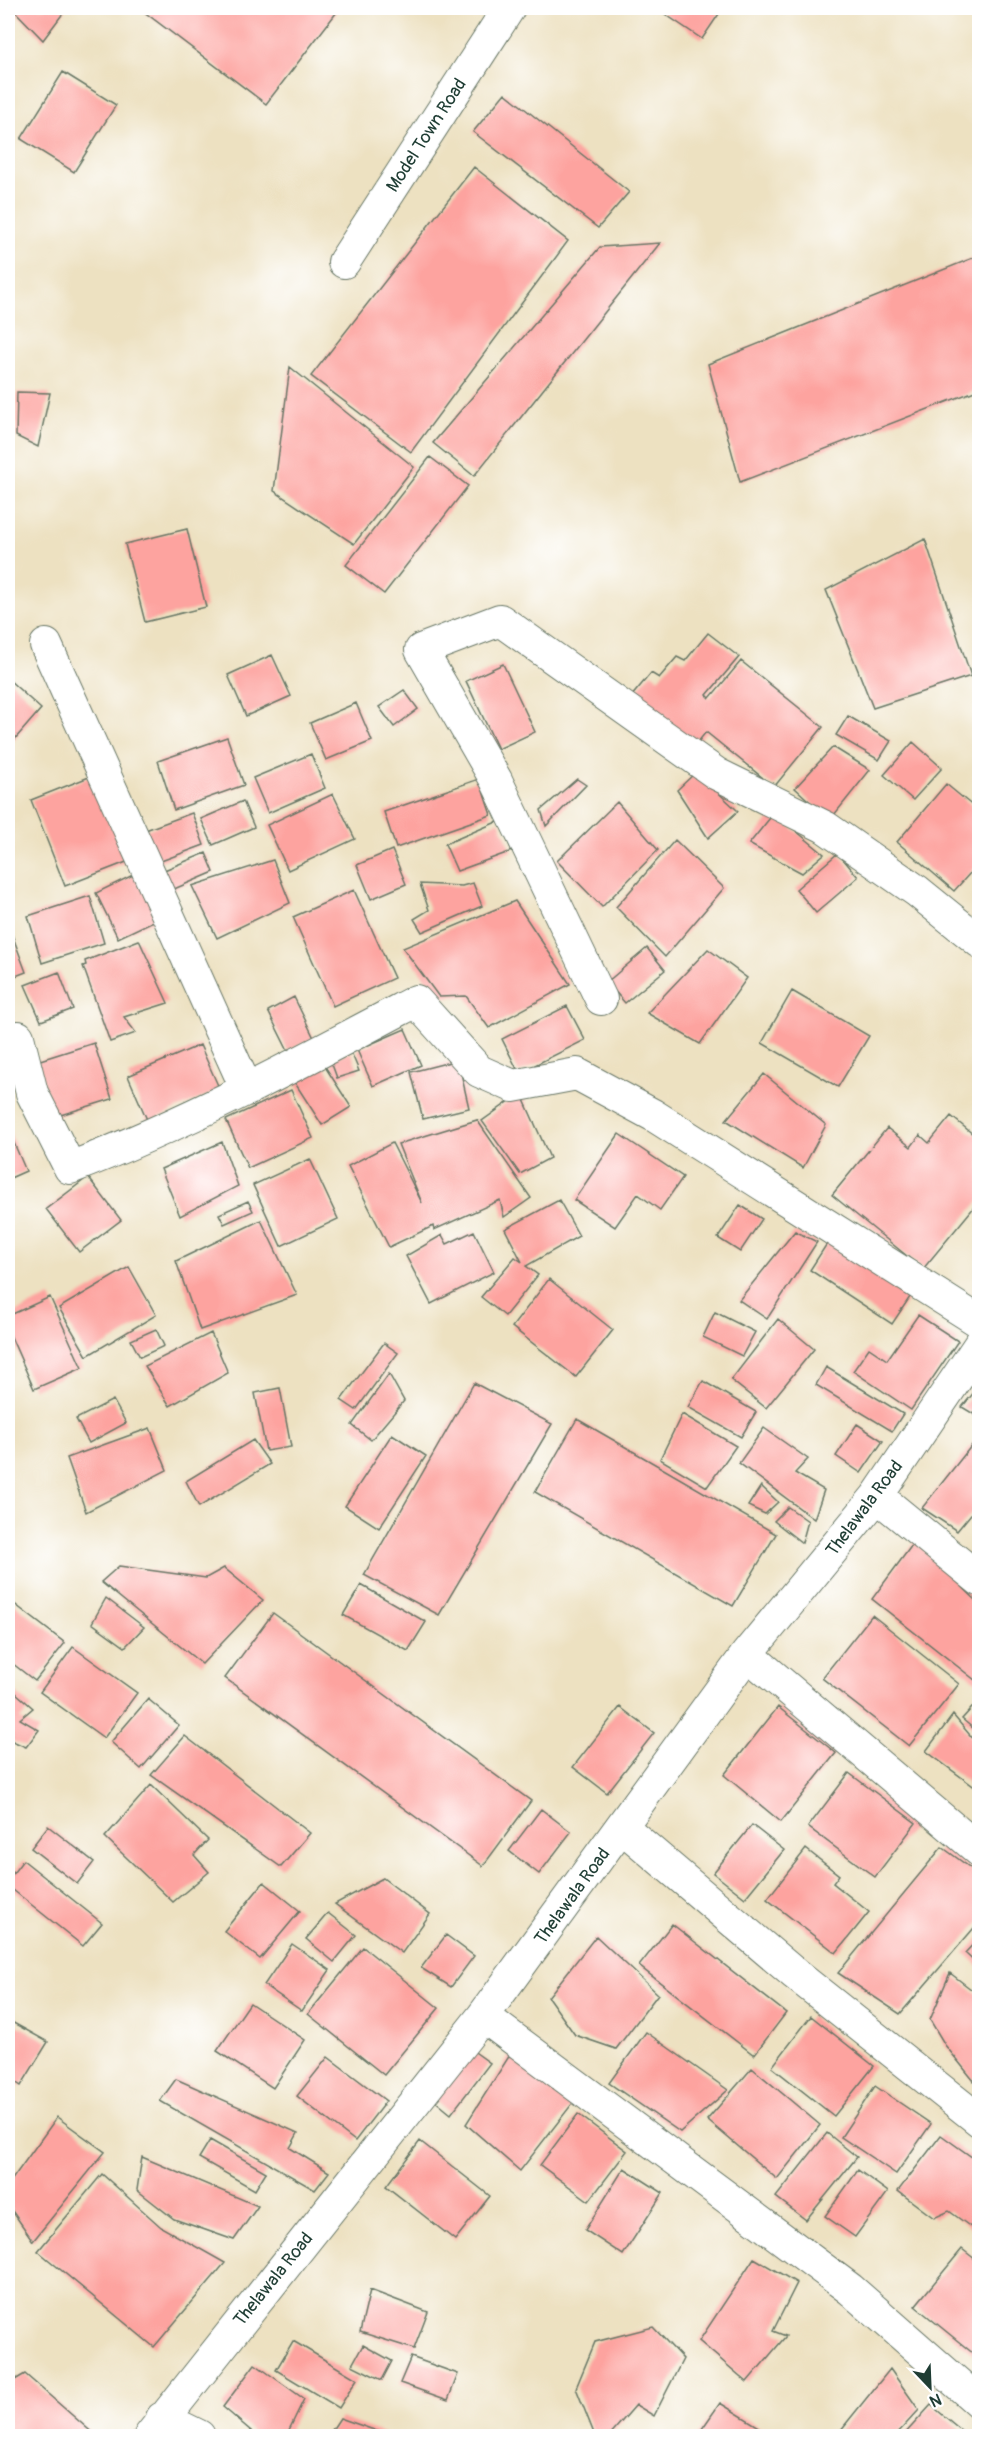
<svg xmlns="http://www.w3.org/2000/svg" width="987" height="2444" font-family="Pangolin,sans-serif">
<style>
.building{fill:#fda39f}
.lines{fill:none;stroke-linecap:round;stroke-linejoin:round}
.street-casing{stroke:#677665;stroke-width:34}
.street{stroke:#fff;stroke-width:32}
.labels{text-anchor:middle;stroke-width:4.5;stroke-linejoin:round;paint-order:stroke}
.street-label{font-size:18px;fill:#1f3d34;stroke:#fff}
</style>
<rect width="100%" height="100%" fill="#fff"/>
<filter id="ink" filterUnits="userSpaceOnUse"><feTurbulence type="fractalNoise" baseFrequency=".0167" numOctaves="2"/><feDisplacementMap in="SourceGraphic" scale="12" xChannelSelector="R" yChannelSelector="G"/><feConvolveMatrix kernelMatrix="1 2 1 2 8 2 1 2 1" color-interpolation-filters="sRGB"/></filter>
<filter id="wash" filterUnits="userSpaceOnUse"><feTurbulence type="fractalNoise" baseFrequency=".008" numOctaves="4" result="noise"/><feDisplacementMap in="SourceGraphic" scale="24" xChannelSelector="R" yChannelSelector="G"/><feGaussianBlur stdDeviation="1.35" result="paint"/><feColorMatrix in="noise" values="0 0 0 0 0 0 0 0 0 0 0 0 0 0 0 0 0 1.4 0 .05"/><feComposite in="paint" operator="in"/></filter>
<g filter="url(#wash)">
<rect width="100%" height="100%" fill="#ede1c1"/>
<g id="blocks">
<path class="building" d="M 12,8 L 67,8 L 43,40 Z
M 139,8 L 340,8 L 266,104 Z
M 656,8 L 723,8 L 702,39 Z
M 63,72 L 116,105 L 74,172 L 21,139 Z
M 505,93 L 629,192 L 598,228 L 473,132 Z
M 474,167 L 568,241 L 411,452 L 311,376 Z
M 660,243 L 474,476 L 433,443 L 600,247 Z
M 980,255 L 980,389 L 740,482 L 708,364 Z
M 290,367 L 414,467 L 354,544 L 274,491 Z
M 17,392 L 50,393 L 38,447 L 16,436 Z
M 430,457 L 468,486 L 384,594 L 346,565 Z
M 187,529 L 206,607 L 145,622 L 125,544 Z
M 925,539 L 971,676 L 873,708 L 826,590 Z
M 708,633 L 739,657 L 707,695 L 710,698 L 741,661 L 823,727 L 774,787 L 706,732 L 693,748 L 631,697 L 651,673 L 659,678 L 677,657 L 685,661 Z
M 272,655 L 291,696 L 246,716 L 228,675 Z
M 503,664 L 535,732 L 498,749 L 466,681 Z
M 8,679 L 41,709 L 8,747 Z
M 404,690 L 418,709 L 394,727 L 379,707 Z
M 356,703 L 372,741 L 326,760 L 310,723 Z
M 848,716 L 891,741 L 879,760 L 836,735 Z
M 227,737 L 244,785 L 174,810 L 158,761 Z
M 913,742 L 942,768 L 913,800 L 884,775 Z
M 833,747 L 870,770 L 830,820 L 795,788 Z
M 311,754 L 325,788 L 268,813 L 253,778 Z
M 696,772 L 738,811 L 708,838 L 677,790 Z
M 94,775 L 129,861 L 65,886 L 31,800 Z
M 479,779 L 491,815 L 396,848 L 384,812 Z
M 577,779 L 586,785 L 546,826 L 541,810 Z
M 946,784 L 980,812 L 980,862 L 954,891 L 897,842 Z
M 333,794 L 355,839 L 288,870 L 267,825 Z
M 243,801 L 254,827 L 213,845 L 201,819 Z
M 617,802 L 658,850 L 602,907 L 557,861 Z
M 192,813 L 204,845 L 153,864 L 140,832 Z
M 774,813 L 824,854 L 802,873 L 749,844 Z
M 499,821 L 512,851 L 457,871 L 445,844 Z
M 675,840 L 724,888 L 665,957 L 616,907 Z
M 392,850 L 406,884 L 371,899 L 357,865 Z
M 206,853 L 214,872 L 160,895 L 152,875 Z
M 838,853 L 858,877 L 816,913 L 796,889 Z
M 273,860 L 290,903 L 217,938 L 192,886 Z
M 139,872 L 160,918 L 118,938 L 96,893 Z
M 473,883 L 482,906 L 422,932 L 414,919 L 429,910 L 420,884 L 462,886 Z
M 354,890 L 394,978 L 333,1006 L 293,917 Z
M 90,896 L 104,943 L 42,963 L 28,916 Z
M 515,901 L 570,984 L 489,1028 L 466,996 L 439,997 L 403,948 Z
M 10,929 L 26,972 L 8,979 L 8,930 Z
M 139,940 L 168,1003 L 124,1017 L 136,1033 L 110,1042 L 83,966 L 86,965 L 85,961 Z
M 647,948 L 665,970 L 625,1003 L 607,982 Z
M 708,949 L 747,978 L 700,1044 L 647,1013 Z
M 59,972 L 73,1009 L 41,1021 L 25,985 Z
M 792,991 L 869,1036 L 838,1087 L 762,1043 Z
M 294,997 L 314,1038 L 288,1051 L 268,1011 Z
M 567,1006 L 585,1040 L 519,1073 L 502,1039 Z
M 405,1029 L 421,1065 L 373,1086 L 357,1050 Z
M 94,1043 L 112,1099 L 54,1117 L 37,1061 Z
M 200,1045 L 220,1090 L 148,1122 L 128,1076 Z
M 351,1052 L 359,1071 L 337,1078 L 330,1059 Z
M 458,1060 L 469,1108 L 423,1119 L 411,1072 Z
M 324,1065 L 351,1107 L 322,1125 L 295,1083 Z
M 764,1074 L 826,1125 L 803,1168 L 726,1120 Z
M 291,1090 L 313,1138 L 248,1168 L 226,1120 Z
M 521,1093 L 550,1158 L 520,1174 L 482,1121 Z
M 951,1116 L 974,1135 L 980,1128 L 980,1200 L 923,1269 L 832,1195 L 887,1128 L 911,1147 L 920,1135 L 929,1143 Z
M 477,1120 L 531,1198 L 504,1217 L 500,1200 L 434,1230 L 433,1226 L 389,1247 L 348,1166 L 392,1143 L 422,1203 L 398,1144 Z
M 8,1129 L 26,1171 L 8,1179 Z
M 619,1134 L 683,1177 L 660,1210 L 638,1194 L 615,1227 L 574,1200 Z
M 222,1142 L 238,1186 L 180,1216 L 161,1169 Z
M 310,1159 L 338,1219 L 281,1246 L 253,1185 Z
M 88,1177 L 121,1220 L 79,1252 L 46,1209 Z
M 559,1200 L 579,1236 L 526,1266 L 538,1275 L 505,1316 L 481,1297 L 515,1257 L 522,1262 L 505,1229 Z
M 248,1201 L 253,1211 L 224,1224 L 219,1214 Z
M 740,1205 L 762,1219 L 740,1252 L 718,1238 Z
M 261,1220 L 297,1295 L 200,1330 L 176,1261 Z
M 474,1231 L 494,1272 L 431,1304 L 406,1256 L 442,1235 L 447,1244 Z
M 795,1231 L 817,1242 L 767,1319 L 739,1300 Z
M 828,1242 L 910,1297 L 892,1324 L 810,1270 Z
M 129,1267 L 156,1315 L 87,1356 L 59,1308 Z
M 549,1279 L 613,1330 L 576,1377 L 512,1327 Z
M 50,1297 L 82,1368 L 34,1389 L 8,1330 L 8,1316 Z
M 715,1312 L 755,1332 L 742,1356 L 703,1337 Z
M 918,1315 L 958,1341 L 911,1410 L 853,1371 L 869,1348 L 887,1360 Z
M 778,1319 L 814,1349 L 766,1408 L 731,1380 Z
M 156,1329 L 164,1346 L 140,1357 L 131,1340 Z
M 211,1333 L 228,1373 L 170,1406 L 145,1366 Z
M 384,1343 L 398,1353 L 356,1410 L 341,1400 Z
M 826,1367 L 903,1414 L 892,1431 L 816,1385 Z
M 389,1374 L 404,1401 L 371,1440 L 352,1425 Z
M 703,1381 L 756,1412 L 741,1437 L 688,1407 Z
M 474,1383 L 552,1424 L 439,1615 L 364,1575 Z
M 980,1385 L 980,1418 L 962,1407 Z
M 280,1388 L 291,1447 L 266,1451 L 255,1393 Z
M 113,1400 L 126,1423 L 89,1443 L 76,1419 Z
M 682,1414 L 736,1446 L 707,1487 L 660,1459 Z
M 577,1419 L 776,1534 L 733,1606 L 535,1492 Z
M 857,1424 L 883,1441 L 861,1473 L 836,1456 Z
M 150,1428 L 167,1470 L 86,1512 L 67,1458 Z
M 764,1428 L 808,1459 L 795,1473 L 824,1490 L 814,1519 L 739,1463 Z
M 392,1434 L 426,1456 L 379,1528 L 345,1506 Z
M 980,1435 L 980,1503 L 957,1531 L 922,1508 Z
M 253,1440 L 270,1464 L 199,1507 L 186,1481 Z
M 761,1486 L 778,1502 L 765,1514 L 748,1506 Z
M 788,1507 L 808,1521 L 802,1543 L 774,1521 Z
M 915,1541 L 980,1604 L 980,1684 L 872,1599 Z
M 119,1566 L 206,1578 L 224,1568 L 263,1600 L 202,1664 L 101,1582 Z
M 361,1585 L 426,1622 L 408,1651 L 343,1615 Z
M 106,1598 L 144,1627 L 125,1647 L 92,1623 Z
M 8,1599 L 65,1643 L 35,1681 L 8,1660 Z
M 273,1613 L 531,1801 L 483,1866 L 225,1678 Z
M 872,1615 L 959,1684 L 909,1746 L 822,1678 Z
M 73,1647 L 137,1693 L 104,1738 L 40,1692 Z
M 8,1686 L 33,1708 L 20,1719 L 39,1730 L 26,1747 L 10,1740 L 8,1742 Z
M 148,1699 L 179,1725 L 141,1769 L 111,1742 Z
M 980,1699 L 980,1734 L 962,1719 Z
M 620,1707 L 654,1733 L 607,1793 L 573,1767 Z
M 778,1707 L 836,1753 L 781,1822 L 724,1775 Z
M 953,1715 L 980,1747 L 980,1791 L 926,1751 Z
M 185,1736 L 310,1833 L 281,1867 L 151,1775 Z
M 849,1773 L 916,1823 L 875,1877 L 808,1827 Z
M 151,1785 L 208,1840 L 194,1855 L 209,1872 L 173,1902 L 105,1837 Z
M 541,1809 L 571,1832 L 539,1874 L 509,1851 Z
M 752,1825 L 784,1850 L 745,1898 L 713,1873 Z
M 48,1826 L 94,1862 L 77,1884 L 31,1848 Z
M 942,1847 L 980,1875 L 980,1921 L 900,2014 L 838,1973 Z
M 806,1849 L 839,1875 L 833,1883 L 869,1912 L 836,1953 L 767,1899 Z
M 23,1860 L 102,1923 L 83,1946 L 8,1886 L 8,1880 Z
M 383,1878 L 430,1914 L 402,1953 L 335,1904 Z
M 264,1882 L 300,1911 L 260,1959 L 224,1931 Z
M 328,1913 L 356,1935 L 334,1962 L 306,1939 Z
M 672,1924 L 786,2013 L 754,2055 L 639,1966 Z
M 446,1935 L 474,1956 L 451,1987 L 421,1968 Z
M 596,1936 L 658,1994 L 616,2049 L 575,2035 L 548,1997 Z
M 980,1937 L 980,1967 L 965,1953 Z
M 292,1944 L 330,1970 L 302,2011 L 264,1985 Z
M 363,1947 L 439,2008 L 384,2075 L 308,2014 Z
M 950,1973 L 980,1996 L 980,2074 L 974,2081 L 945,2045 L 930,2020 Z
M 250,2003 L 305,2040 L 273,2088 L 217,2051 Z
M 811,2016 L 874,2066 L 834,2116 L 772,2067 Z
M 8,2020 L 48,2042 L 21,2086 L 8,2077 Z
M 646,2032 L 728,2090 L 680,2132 L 609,2083 Z
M 472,2050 L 490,2063 L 451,2114 L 434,2100 Z
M 513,2050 L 576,2099 L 520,2171 L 466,2124 Z
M 328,2057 L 386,2101 L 355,2141 L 297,2096 Z
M 752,2068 L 820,2125 L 777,2179 L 707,2120 Z
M 176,2079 L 298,2133 L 290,2148 L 329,2172 L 315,2190 L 160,2101 Z
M 875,2086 L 931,2124 L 896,2174 L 841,2137 Z
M 578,2114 L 627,2151 L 589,2201 L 540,2165 Z
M 57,2117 L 105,2152 L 33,2241 L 8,2205 L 8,2185 Z
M 827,2133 L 857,2157 L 806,2220 L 776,2197 Z
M 941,2135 L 980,2163 L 979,2233 L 949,2211 L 934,2218 L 898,2191 Z
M 210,2140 L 266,2172 L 255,2190 L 199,2158 Z
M 420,2141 L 490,2196 L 455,2240 L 386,2186 Z
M 142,2157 L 258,2206 L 234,2240 L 174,2219 L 137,2190 Z
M 624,2168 L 663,2193 L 623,2255 L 585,2230 Z
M 858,2170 L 888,2192 L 855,2237 L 825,2216 Z
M 102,2174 L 161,2227 L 225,2263 L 154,2347 L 38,2251 Z
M 962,2249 L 980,2263 L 980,2359 L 915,2306 Z
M 754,2258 L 797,2283 L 773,2331 L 786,2336 L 747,2382 L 699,2341 Z
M 370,2290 L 428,2312 L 414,2349 L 360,2332 Z
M 653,2327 L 683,2359 L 654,2416 L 636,2405 L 609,2436 L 595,2436 L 576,2388 L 595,2342 Z
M 293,2341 L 357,2379 L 339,2408 L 276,2370 Z
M 363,2345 L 392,2361 L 382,2380 L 352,2365 Z
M 411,2357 L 458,2374 L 448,2400 L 400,2383 Z
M 255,2364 L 304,2399 L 289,2430 L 295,2436 L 257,2436 L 223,2407 Z
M 890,2369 L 919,2410 L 895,2436 L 836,2436 Z
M 25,2374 L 96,2436 L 8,2436 L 8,2384 Z
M 720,2403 L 774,2436 L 697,2436 Z
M 931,2405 L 968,2436 L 903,2436 Z
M 340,2418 L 391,2436 L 328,2436 Z"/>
</g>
</g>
<g filter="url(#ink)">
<use href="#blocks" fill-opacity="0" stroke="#677665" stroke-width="1.5"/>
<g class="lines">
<g class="street-casing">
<path id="street" d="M 344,262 L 509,8
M 46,645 L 247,1090
M 601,999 L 496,780 L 421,650 L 500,620 L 717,774 L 825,827 L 917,891 L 980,942
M 8,1041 L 18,1037 L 32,1093 L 70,1168 C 190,1122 303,1061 416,1001 L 479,1071 L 513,1086 L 577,1074 L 653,1115 L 980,1322
M 877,1496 L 980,1580
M 747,1654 L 980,1851
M 622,1827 L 795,1974 L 980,2121
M 483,2016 L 850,2289 L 980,2403
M 162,2418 L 199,2436
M 150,2436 L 483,2016 L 747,1654 L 877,1496 L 980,1344"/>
</g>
<use href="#street" class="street"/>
</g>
</g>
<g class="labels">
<g class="street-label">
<text transform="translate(426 135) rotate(-57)" y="6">Model Town Road</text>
<text transform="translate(864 1508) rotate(-53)" y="6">Thelawala Road</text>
<text transform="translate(572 1896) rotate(-54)" y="6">Thelawala Road</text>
<text transform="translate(273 2279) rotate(-51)" y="6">Thelawala Road</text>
</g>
</g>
<rect width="987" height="2444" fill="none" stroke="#fff" stroke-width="30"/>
<g transform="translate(930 2387) rotate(157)" stroke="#ffffff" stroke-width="4.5" paint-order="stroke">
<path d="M0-4.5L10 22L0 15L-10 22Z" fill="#1f3d34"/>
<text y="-9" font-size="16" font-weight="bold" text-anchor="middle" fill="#1f3d34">N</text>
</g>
</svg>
